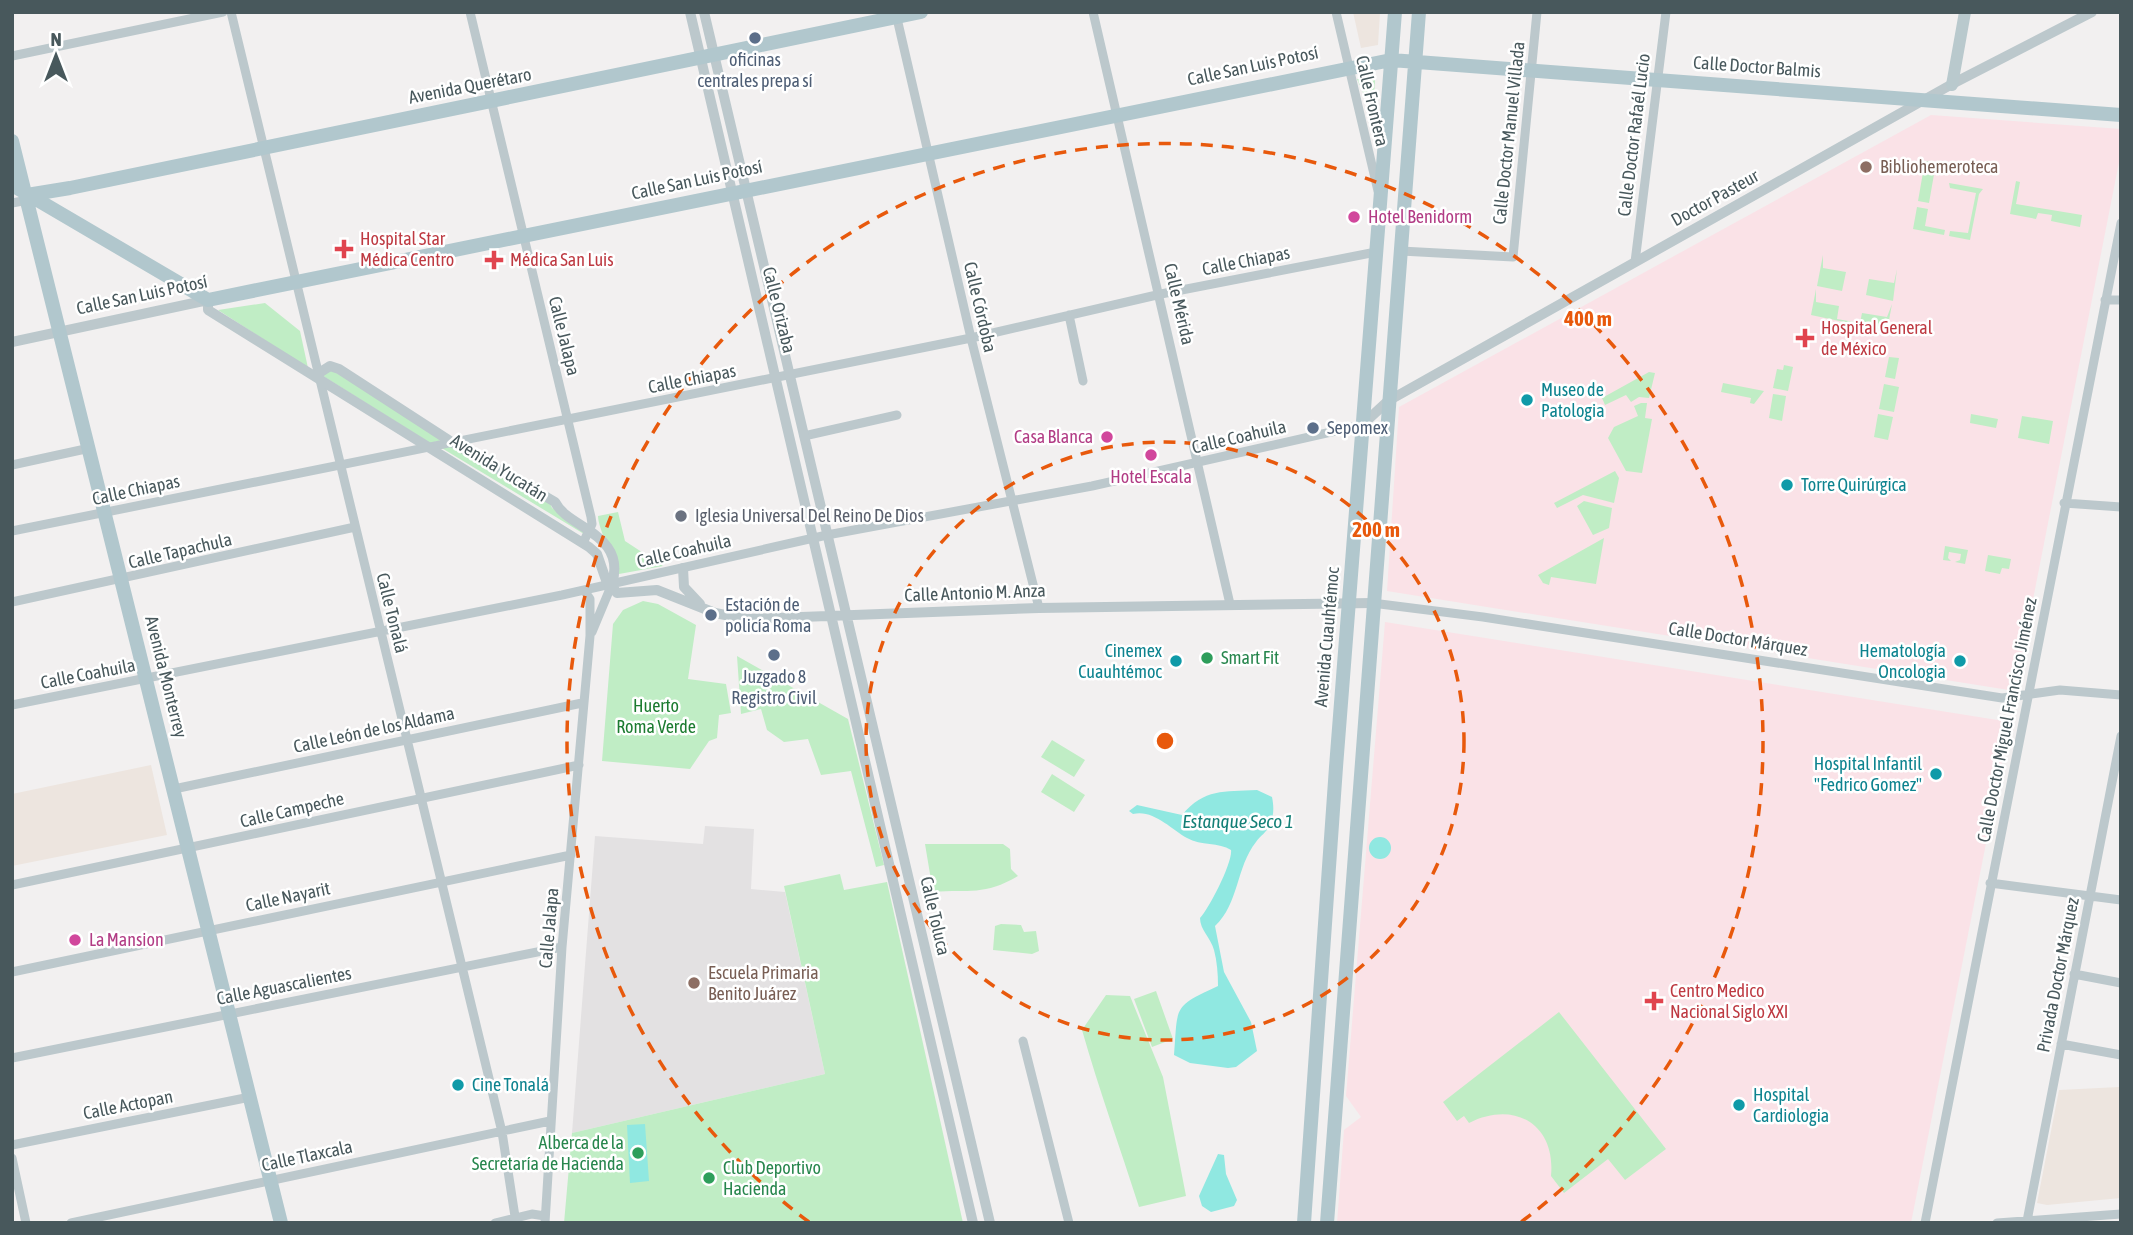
<svg xmlns="http://www.w3.org/2000/svg" width="2133" height="1235" font-family="'Asap Condensed',sans-serif">
<style>
.commercial{fill:#ede5df}
.education{fill:#e3e1e2}
.medical{fill:#fae2e7}
.green{fill:#c0edc5}
.water{fill:#90e8e1}
.lines{fill:none;stroke-linecap:round;stroke-linejoin:round}
.minor{stroke:#bcc8cc;stroke-width:9}
.tertiary{stroke:#bcc8cc;stroke-width:10}
.secondary{stroke:#b9c9cd;stroke-width:12}
.primary{stroke:#b1c7cd;stroke-width:14}
.ring{fill:none;stroke:#e8590c;stroke-width:3.5;stroke-dasharray:12 9}
.service-dot{fill:#5c6f8a;stroke:#fff;stroke-width:2.5}
.education-dot{fill:#8d6e63;stroke:#fff;stroke-width:2.5}
.hotel-dot{fill:#d1479c;stroke:#fff;stroke-width:2.5}
.health-dot{fill:#e0444e;stroke:#fff;stroke-width:2.5}
.culture-dot{fill:#0f9aa8;stroke:#fff;stroke-width:2.5}
.worship-dot{fill:#6b7280;stroke:#fff;stroke-width:2.5}
.leisure-dot{fill:#2e9e5b;stroke:#fff;stroke-width:2.5}
.labels{text-anchor:middle;stroke-width:5;stroke-linejoin:round;paint-order:stroke}
.service-label{font-size:18px;fill:#4e5e75;stroke:#fff}
.street-label{font-size:18px;fill:#48585c;stroke:#fff}
.education-label{font-size:18px;fill:#785e54;stroke:#fff;text-anchor:start}
.hotel-label{font-size:18px;fill:#b23c85;stroke:#fff;text-anchor:start}
.health-label{font-size:18px;fill:#be3a42;stroke:#fff;text-anchor:start}
.culture-label{font-size:18px;fill:#0d838f;stroke:#fff;text-anchor:start}
.worship-label{font-size:18px;fill:#5b616d;stroke:#fff;text-anchor:start}
.leisure-label{font-size:18px;fill:#27864d;stroke:#fff;text-anchor:start}
.park-label{font-size:18px;fill:#1c7b30;stroke:#fff}
.water-label{font-size:19px;font-style:italic;fill:#137f76;stroke:#fff}
.centre{fill:#e8590c;stroke:#fff;stroke-width:3.5}
.ring-label{font-size:21px;text-anchor:middle;font-weight:bold;fill:#e8590c;stroke:#fff;stroke-width:5;stroke-linejoin:round;paint-order:stroke}
</style>
<rect width="100%" height="100%" fill="#f2f0f0"/>
<path class="commercial" d="M 1353,12 L 1380,12 L 1378,45 L 1361,48 Z
M 151,765 L 167,835 L 12,866 L 12,794 Z
M 2119,1087 L 2121,1198 L 2047,1205 L 2037,1203 L 2059,1090 Z"/>
<path class="education" d="M 705,826 L 754,829 L 751,889 L 785,892 L 825,1074 L 572,1133 L 595,836 L 703,844 Z"/>
<path class="medical" d="M 1931,115 L 2121,129 L 2121,152 L 2015,691 L 1387,591 L 1399,407 Z
M 1385,622 L 2010,722 L 1911,1223 L 1337,1223 L 1344,1130 L 1361,1117 L 1346,1096 Z"/>
<path class="green" d="M 1357,79 L 1375,80 L 1373,115 Z
M 1925,161 L 1936,163 L 1929,203 L 1918,201 Z
M 2016,181 L 2020,182 L 2016,204 L 2082,215 L 2080,227 L 2051,221 L 2052,215 L 2038,213 L 2036,219 L 2010,214 Z
M 1949,183 L 1983,189 L 1979,194 L 1970,240 L 1949,236 L 1950,231 L 1968,233 L 1976,193 L 1950,188 Z
M 1917,207 L 1928,209 L 1925,226 L 1945,230 L 1944,235 L 1913,229 Z
M 1823,255 L 1823,268 L 1846,272 L 1842,291 L 1817,286 Z
M 1897,269 L 1893,301 L 1866,295 L 1869,279 L 1894,283 Z
M 1816,289 L 1816,302 L 1839,306 L 1837,319 L 1860,323 L 1862,313 L 1887,317 L 1892,304 L 1887,331 L 1811,315 Z
M 265,303 L 300,331 L 308,368 L 218,310 Z
M 1889,357 L 1899,358 L 1895,379 L 1885,377 Z
M 1784,365 L 1793,367 L 1788,391 L 1773,388 L 1777,369 L 1783,370 Z
M 331,367 L 443,440 L 430,443 L 323,376 Z
M 1649,372 L 1655,373 L 1649,398 L 1639,397 L 1631,402 L 1626,395 L 1605,405 L 1602,398 Z
M 1723,383 L 1764,391 L 1754,404 L 1750,403 L 1751,398 L 1721,392 Z
M 1884,384 L 1899,387 L 1894,412 L 1879,409 Z
M 1773,394 L 1786,396 L 1782,421 L 1769,418 Z
M 1641,403 L 1647,403 L 1645,418 L 1652,419 L 1642,473 L 1626,471 L 1608,438 L 1614,427 L 1638,416 L 1634,406 Z
M 1878,414 L 1893,417 L 1888,440 L 1874,437 Z
M 1971,414 L 1998,419 L 1996,428 L 1970,423 Z
M 2022,416 L 2053,421 L 2049,444 L 2018,438 Z
M 450,444 L 550,503 L 552,508 L 584,528 L 584,534 L 440,447 Z
M 1615,471 L 1619,478 L 1614,503 L 1583,495 L 1557,508 L 1554,503 Z
M 1584,501 L 1612,508 L 1609,528 L 1593,535 L 1577,506 Z
M 618,512 L 625,541 L 663,566 L 619,574 C 614,558 598,529 598,516 Z
M 1604,538 L 1596,584 L 1551,577 L 1549,585 L 1543,583 L 1538,575 Z
M 1945,546 L 1968,550 L 1965,564 L 1955,562 L 1960,560 L 1961,554 L 1949,552 L 1948,558 L 1951,561 L 1943,560 Z
M 1988,555 L 2011,559 L 2009,569 L 2002,568 L 2000,574 L 1985,571 Z
M 643,601 L 658,604 L 696,625 L 688,679 L 726,684 L 731,713 L 719,715 L 717,738 L 709,741 L 690,769 L 602,761 L 613,624 L 623,610 Z
M 737,656 L 848,719 L 884,865 L 876,867 L 851,771 L 821,775 L 808,739 L 784,742 L 767,730 L 761,709 L 741,714 Z
M 1052,740 L 1085,760 L 1074,777 L 1041,757 Z
M 1052,774 L 1085,795 L 1074,812 L 1041,792 Z
M 925,844 L 1003,844 L 1010,849 L 1011,869 L 1018,876 C 984,896 970,889 933,892 Z
M 840,874 L 844,890 L 887,882 L 963,1223 L 564,1223 L 572,1133 L 825,1074 L 784,886 Z
M 1001,924 L 1021,925 L 1024,932 L 1036,931 L 1039,951 L 1032,954 L 993,950 L 995,926 Z
M 1156,991 L 1173,1039 L 1152,1047 L 1134,999 Z
M 1106,995 L 1130,996 L 1163,1077 L 1186,1196 L 1139,1207 C 1120,1147 1099,1090 1082,1030 Z
M 1559,1012 L 1666,1149 L 1625,1180 L 1608,1159 L 1564,1193 L 1551,1176 C 1556,1124 1514,1100 1469,1123 L 1464,1116 L 1457,1121 L 1443,1102 Z"/>
<path class="water" d="M 1257,790 L 1272,797 C 1274,807 1274,815 1270,825 C 1267,832 1260,836 1256,842 C 1236,867 1239,904 1215,926 L 1224,972 L 1251,1022 L 1257,1051 L 1236,1067 L 1228,1068 L 1190,1063 L 1174,1055 C 1178,1006 1172,1007 1218,986 C 1218,974 1217,961 1214,950 C 1211,938 1200,930 1200,918 C 1209,909 1233,862 1231,850 C 1219,842 1201,846 1187,838 C 1171,829 1153,809 1133,814 L 1129,811 L 1137,805 L 1182,815 C 1205,788 1223,792 1257,790 Z
M1369 848a11 11 0 1 1 22 0a11 11 0 1 1-22 0Z
M 645,1124 L 649,1181 L 630,1183 L 627,1125 Z
M 1218,1154 L 1224,1155 L 1226,1174 L 1237,1200 L 1234,1206 L 1211,1212 L 1202,1206 L 1199,1196 Z"/>
<g class="lines">
<path class="minor" d="M 231,12 L 502,1132 L 516,1223
M 470,12 L 591,517 L 592,524 L 583,543
M 1093,12 L 1230,604
M 1336,12 L 1378,191
M 896,14 L 971,338 L 1039,608
M 12,56 L 223,12
M 12,203 L 28,200
M 1401,251 L 1513,257 L 1537,12
M 1635,262 L 1666,12
M 2105,300 L 2121,300
M 1069,315 L 1083,381
M 804,436 L 897,415
M 12,465 L 90,448
M 2064,503 L 2121,507
M 12,531 L 971,338 L 1161,294 L 1376,252
M 12,602 L 355,527
M 1372,603 L 1483,617 L 2002,698 L 2060,690 L 2121,695
M 592,632 L 612,584
M 12,705 L 562,595 L 827,535 L 1092,486 L 1362,425
M 174,789 L 582,703
M 1990,883 L 2121,900
M 12,885 L 579,765
M 12,972 L 571,855
M 2074,974 L 2121,983
M 1023,1041 L 1069,1223
M 2061,1044 L 2121,1055
M 12,1058 L 562,947
M 12,1145 L 250,1097
M 12,1158 L 26,1223
M 2027,1221 L 2121,736
M 71,1223 L 550,1121
M 495,1223 L 532,1214 L 545,1216
M 545,1223 L 562,947 L 590,636 L 590,599 L 584,590
M 1925,1223 L 2121,223
M 1997,1223 L 2121,1214"/>
<path class="tertiary" d="M 690,12 L 973,1223
M 704,12 L 990,1223
M 12,342 L 208,300 L 208,310 L 589,547 L 597,554 L 606,580 L 617,593 L 657,590 L 715,613 L 746,619 L 1039,608 L 1372,603
M 319,373 L 330,366 L 339,369 L 450,441 L 555,502 C 568,529 627,533 612,584
M 1362,425 L 1388,401 L 1954,83 L 2092,12
M 683,568 L 684,587 L 700,604"/>
<path class="secondary" d="M 1952,85 L 1965,12"/>
<path class="primary" d="M 12,141 L 281,1223
M 12,185 L 208,300 L 1391,60 L 2121,115
M 27,195 L 70,188 L 921,12
M 1304,1223 L 1336,767 L 1395,12
M 1327,1223 L 1419,12"/>
</g>
<g class="ring">
<circle cx="1165" cy="741" r="299"/>
<path d="M809 1222A598 598 0 1 1 1521 1222"/>
</g>
<g class="service-dot">
<circle cx="755" cy="38" r="7"/>
<circle cx="1313" cy="428" r="7"/>
<circle cx="711" cy="615" r="7"/>
<circle cx="774" cy="655" r="7"/>
</g>
<g class="education-dot">
<circle cx="1866" cy="167" r="7"/>
<circle cx="694" cy="983" r="7"/>
</g>
<g class="hotel-dot">
<circle cx="1354" cy="217" r="7"/>
<circle cx="1107" cy="437" r="7"/>
<circle cx="1151" cy="455" r="7"/>
<circle cx="75" cy="940" r="7"/>
</g>
<g class="health-dot">
<path d="M340.5 238.5h7v7h7v7h-7v7h-7v-7h-7v-7h7z"/>
<path d="M490.5 249.5h7v7h7v7h-7v7h-7v-7h-7v-7h7z"/>
<path d="M1801.5 327.5h7v7h7v7h-7v7h-7v-7h-7v-7h7z"/>
<path d="M1650.5 990.5h7v7h7v7h-7v7h-7v-7h-7v-7h7z"/>
</g>
<g class="culture-dot">
<circle cx="1527" cy="400" r="7"/>
<circle cx="1787" cy="485" r="7"/>
<circle cx="1176" cy="661" r="7"/>
<circle cx="1960" cy="661" r="7"/>
<circle cx="1936" cy="774" r="7"/>
<circle cx="458" cy="1085" r="7"/>
<circle cx="1739" cy="1105" r="7"/>
</g>
<circle class="worship-dot" cx="681" cy="516" r="7"/>
<g class="leisure-dot">
<circle cx="1207" cy="658" r="7"/>
<circle cx="638" cy="1153" r="7"/>
<circle cx="709" cy="1178" r="7"/>
</g>
<g class="labels">
<g class="service-label">
<text x="755" y="66">oficinas<tspan x="755" dy="21">centrales prepa sí</tspan></text>
<text x="1327" y="434" text-anchor="start">Sepomex</text>
<text x="725" y="611" text-anchor="start">Estación de<tspan x="725" dy="21">policía Roma</tspan></text>
<text x="774" y="683">Juzgado 8<tspan x="774" dy="21">Registro Civil</tspan></text>
</g>
<g class="street-label">
<text transform="translate(1253 66) rotate(-12)" y="6">Calle San Luis Potosí</text>
<text transform="translate(1757 67) rotate(4)" y="6">Calle Doctor Balmis</text>
<text transform="translate(470 86) rotate(-11)" y="6">Avenida Querétaro</text>
<text transform="translate(1372 101) rotate(77)" y="6">Calle Frontera</text>
<text transform="translate(1509 133) rotate(-84)" y="6">Calle Doctor Manuel Villada</text>
<text transform="translate(1634 135) rotate(-83)" y="6">Calle Doctor Rafaél Lucio</text>
<text transform="translate(697 180) rotate(-12)" y="6">Calle San Luis Potosí</text>
<text transform="translate(1715 198) rotate(-29)" y="6">Doctor Pasteur</text>
<text transform="translate(1246 261) rotate(-11)" y="6">Calle Chiapas</text>
<text transform="translate(142 295) rotate(-12)" y="6">Calle San Luis Potosí</text>
<text transform="translate(1179 304) rotate(77)" y="6">Calle Mérida</text>
<text transform="translate(980 307) rotate(77)" y="6">Calle Córdoba</text>
<text transform="translate(779 310) rotate(76)" y="6">Calle Orizaba</text>
<text transform="translate(564 336) rotate(76)" y="6">Calle Jalapa</text>
<text transform="translate(692 379) rotate(-11)" y="6">Calle Chiapas</text>
<text transform="translate(1239 437) rotate(-13)" y="6">Calle Coahuila</text>
<text transform="translate(499 468) rotate(32)" y="6">Avenida Yucatán</text>
<text transform="translate(136 490) rotate(-12)" y="6">Calle Chiapas</text>
<text transform="translate(180 551) rotate(-13)" y="6">Calle Tapachula</text>
<text transform="translate(684 551) rotate(-13)" y="6">Calle Coahuila</text>
<text transform="translate(975 593) rotate(-2)" y="6">Calle Antonio M. Anza</text>
<text transform="translate(392 613) rotate(76)" y="6">Calle Tonalá</text>
<text transform="translate(1327 637) rotate(-85)" y="6">Avenida Cuauhtémoc</text>
<text transform="translate(1738 639) rotate(9)" y="6">Calle Doctor Márquez</text>
<text transform="translate(88 674) rotate(-11)" y="6">Calle Coahuila</text>
<text transform="translate(166 677) rotate(76)" y="6">Avenida Monterrey</text>
<text transform="translate(2007 720) rotate(-79)" y="6">Calle Doctor Miguel Francisco Jiménez</text>
<text transform="translate(374 730) rotate(-12)" y="6">Calle León de los Aldama</text>
<text transform="translate(292 810) rotate(-13)" y="6">Calle Campeche</text>
<text transform="translate(288 897) rotate(-12)" y="6">Calle Nayarit</text>
<text transform="translate(935 916) rotate(77)" y="6">Calle Toluca</text>
<text transform="translate(549 928) rotate(-85)" y="6">Calle Jalapa</text>
<text transform="translate(2058 975) rotate(-79)" y="6">Privada Doctor Márquez</text>
<text transform="translate(284 986) rotate(-11)" y="6">Calle Aguascalientes</text>
<text transform="translate(128 1105) rotate(-11)" y="6">Calle Actopan</text>
<text transform="translate(307 1156) rotate(-12)" y="6">Calle Tlaxcala</text>
</g>
<g class="education-label">
<text x="1880" y="173">Bibliohemeroteca</text>
<text x="708" y="979">Escuela Primaria<tspan x="708" dy="21">Benito Juárez</tspan></text>
</g>
<g class="hotel-label">
<text x="1368" y="223">Hotel Benidorm</text>
<text x="1093" y="443" text-anchor="end">Casa Blanca</text>
<text x="1151" y="483" text-anchor="middle">Hotel Escala</text>
<text x="89" y="946">La Mansion</text>
</g>
<g class="health-label">
<text x="360" y="245">Hospital Star<tspan x="360" dy="21">Médica Centro</tspan></text>
<text x="510" y="266">Médica San Luis</text>
<text x="1821" y="334">Hospital General<tspan x="1821" dy="21">de México</tspan></text>
<text x="1670" y="997">Centro Medico<tspan x="1670" dy="21">Nacional Siglo XXI</tspan></text>
</g>
<g class="culture-label">
<text x="1541" y="396">Museo de<tspan x="1541" dy="21">Patologia</tspan></text>
<text x="1801" y="491">Torre Quirúrgica</text>
<text x="1162" y="657" text-anchor="end">Cinemex<tspan x="1162" dy="21">Cuauhtémoc</tspan></text>
<text x="1946" y="657" text-anchor="end">Hematología<tspan x="1946" dy="21">Oncologia</tspan></text>
<text x="1922" y="770" text-anchor="end">Hospital Infantil<tspan x="1922" dy="21">"Fedrico Gomez"</tspan></text>
<text x="472" y="1091">Cine Tonalá</text>
<text x="1753" y="1101">Hospital<tspan x="1753" dy="21">Cardiologia</tspan></text>
</g>
<g class="worship-label">
<text x="695" y="522">Iglesia Universal Del Reino De Dios</text>
</g>
<g class="leisure-label">
<text x="1221" y="664">Smart Fit</text>
<text x="624" y="1149" text-anchor="end">Alberca de la<tspan x="624" dy="21">Secretaría de Hacienda</tspan></text>
<text x="723" y="1174">Club Deportivo<tspan x="723" dy="21">Hacienda</tspan></text>
</g>
<g class="park-label">
<text x="656" y="712">Huerto<tspan x="656" dy="21">Roma Verde</tspan></text>
</g>
<g class="water-label">
<text x="1238" y="828">Estanque Seco 1</text>
</g>
</g>
<circle cx="1165" cy="741" r="10" class="centre"/>
<g class="ring-label">
<text x="1588" y="326">400 m</text>
<text x="1376" y="537">200 m</text>
</g>
<rect width="2133" height="1235" fill="none" stroke="#48585c" stroke-width="28"/>
<g transform="translate(56 56)" stroke="#ffffff" stroke-width="5" paint-order="stroke">
<path d="M0-5L12 26L0 18L-12 26Z" fill="#48585c"/>
<text y="-10" font-size="19" font-weight="bold" text-anchor="middle" fill="#48585c">N</text>
</g>
</svg>
